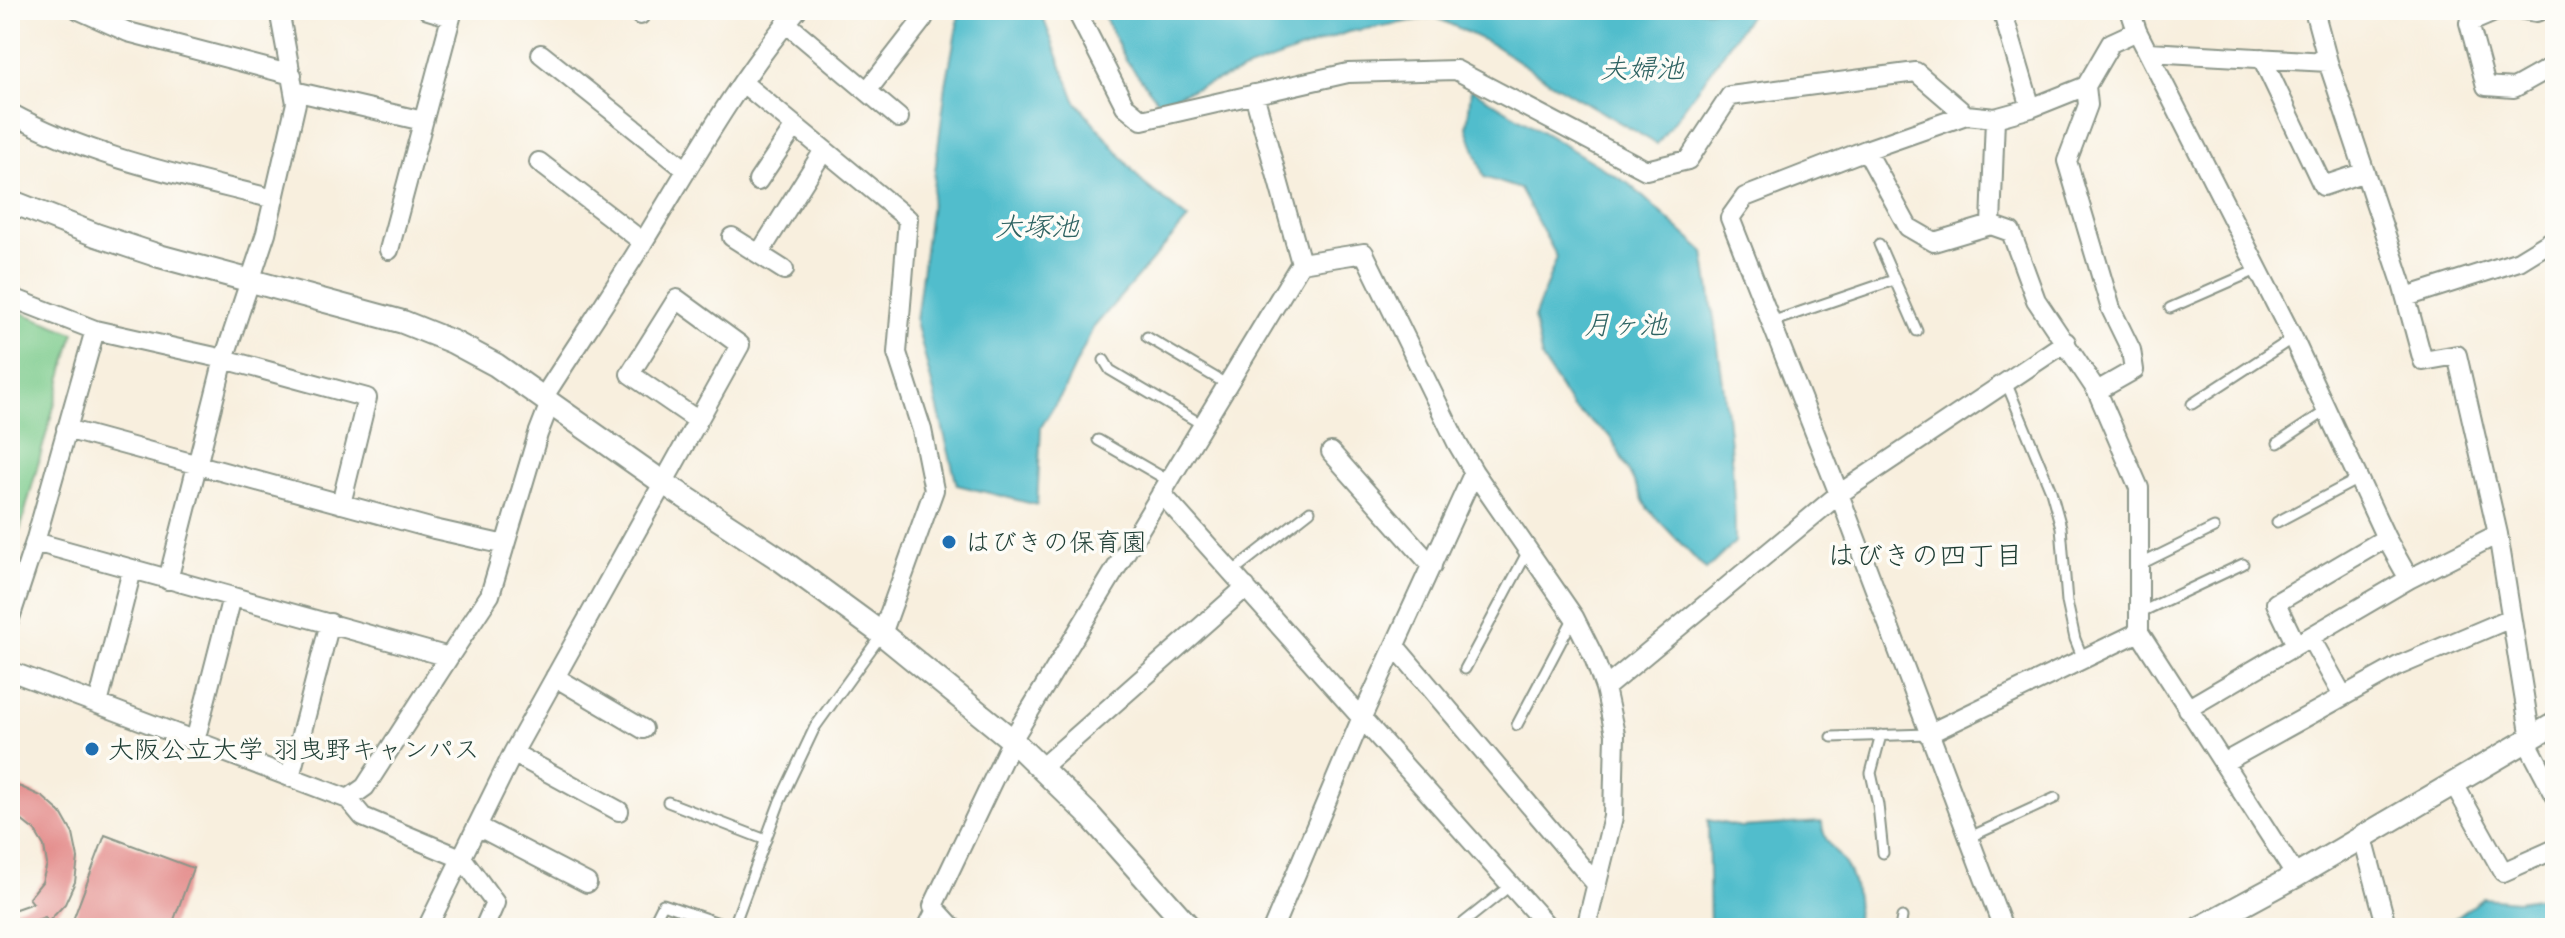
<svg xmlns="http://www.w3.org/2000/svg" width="2565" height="938" font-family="'Comic Neue','Klee One',sans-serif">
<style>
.green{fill:#7ccb8c;stroke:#4e8460;stroke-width:2}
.water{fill:#51bdcc;stroke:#387d80;stroke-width:2}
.building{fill:#e38a89}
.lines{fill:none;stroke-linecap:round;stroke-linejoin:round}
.service-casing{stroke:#8c9689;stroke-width:13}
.minor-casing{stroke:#8c9689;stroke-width:22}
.tertiary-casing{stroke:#8c9689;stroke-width:26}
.service{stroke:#fff;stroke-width:9}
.minor{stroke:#fff;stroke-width:18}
.tertiary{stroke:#fff;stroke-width:22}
.poi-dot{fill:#1f6fb2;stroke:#fdfcf7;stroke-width:3}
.labels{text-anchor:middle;stroke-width:7;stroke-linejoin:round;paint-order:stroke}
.poi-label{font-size:26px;fill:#1f3d34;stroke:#fdfcf7;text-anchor:start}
.water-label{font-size:28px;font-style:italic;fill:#2e6362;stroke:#fdfcf7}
.neighbourhood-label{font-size:28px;fill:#1f3d34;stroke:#fdfcf7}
</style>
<rect width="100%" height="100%" fill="#fdfcf7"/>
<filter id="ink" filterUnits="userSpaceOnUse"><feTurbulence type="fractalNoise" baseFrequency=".0125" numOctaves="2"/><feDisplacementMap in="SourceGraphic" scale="16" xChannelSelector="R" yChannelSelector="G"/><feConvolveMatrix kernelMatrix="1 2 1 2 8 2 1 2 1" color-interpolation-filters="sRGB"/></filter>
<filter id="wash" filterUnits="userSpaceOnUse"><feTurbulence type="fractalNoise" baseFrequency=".006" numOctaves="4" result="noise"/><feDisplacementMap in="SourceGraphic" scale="32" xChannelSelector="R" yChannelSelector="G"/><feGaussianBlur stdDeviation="1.8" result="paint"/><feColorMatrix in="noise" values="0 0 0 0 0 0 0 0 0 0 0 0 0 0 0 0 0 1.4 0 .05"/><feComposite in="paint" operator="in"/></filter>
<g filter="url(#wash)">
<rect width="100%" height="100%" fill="#f8efde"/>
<path class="green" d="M 10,308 L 74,333 L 20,530 L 10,531 Z"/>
<path class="water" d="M 960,10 L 1040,10 L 1075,100 L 1143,183 L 1188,219 L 1093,328 L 1063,392 L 1041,427 L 1037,505 L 957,485 L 916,321 L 946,85 Z
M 1101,10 L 1753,10 L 1704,81 L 1657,144 L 1550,82 L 1494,45 L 1435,17 L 1348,32 L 1159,102 L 1126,60 Z
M 1471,89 L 1629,184 L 1704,252 C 1718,347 1735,445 1735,542 L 1706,570 L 1647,508 L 1611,437 L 1572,407 L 1542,359 L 1534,318 L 1557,257 L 1520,189 L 1484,177 L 1467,128 Z
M 1708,820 L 1741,827 L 1822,822 C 1823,846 1840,852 1849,871 C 1857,888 1858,911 1855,928 L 1710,928 Z
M 2555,895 L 2555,928 L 2441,928 L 2483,898 L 2517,901 Z"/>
<g id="blocks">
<path class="building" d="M 10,785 L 21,787 L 43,797 L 61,813 L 73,834 L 78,858 L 75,882 L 65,904 L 48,922 L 45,917 L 14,928 L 10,928 L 10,911 L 33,903 L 29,898 L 42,882 L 47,864 L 44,846 L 35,831 L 21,820 L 10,817 Z
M 105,835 L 193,868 L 171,928 L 70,928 Z"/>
</g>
</g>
<g filter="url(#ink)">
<use href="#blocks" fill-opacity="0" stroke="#8c9689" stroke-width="2"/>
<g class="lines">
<g class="service-casing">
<path id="service" d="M 1879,244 L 1917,331
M 2170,308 L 2259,269
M 1771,322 L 1894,280
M 1147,337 L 1228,385
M 1104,360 L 1110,370 L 1203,425
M 2006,382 L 2051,491 L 2061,527 L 2067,602 L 2075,639 L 2083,659
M 2192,404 L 2293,338
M 1098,440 L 1169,481
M 2278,443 L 2326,411
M 2277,522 L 2358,479
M 2139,565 L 2214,528
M 1232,572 L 1310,511
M 2139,613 L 2243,564
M 1465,669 L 1528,551
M 1517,725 L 1574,617
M 1881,735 L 1871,773 L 1878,805 L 1883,853
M 1832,737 L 1928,734
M 668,802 L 766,840
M 1970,837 L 2055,798
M 651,928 L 663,904 L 733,928
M 733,928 L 780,801 L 815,727 L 882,634
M 922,928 L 933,906
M 1457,928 L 1511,885
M 1900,928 L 1902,917"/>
</g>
<g class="minor-casing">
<path id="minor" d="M 79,10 L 128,32 L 292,75
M 428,10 L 451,17
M 635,10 L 640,15
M 1076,10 L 1125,106 L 1142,120 L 1348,73 L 1456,70 L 1646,170 L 1688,160 L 1730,96 L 1916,72 L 1966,115
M 2002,10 L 2031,108
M 2130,10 L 2137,31 L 2293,338 L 2386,538 L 2409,579
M 2499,10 L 2469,23 L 2486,86 L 2514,88 L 2555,65
M 2523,10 L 2536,12 L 2542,10
M 786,23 L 899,118
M 2149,52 L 2328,62 L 2314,10
M 541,54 L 685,169
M 2262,58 L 2323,186 L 2365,172
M 2328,62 L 2401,280 L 2423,361 L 2457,355 L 2498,534
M 743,83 L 908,219 L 897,353 L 922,430 L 934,490 L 882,634
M 2086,86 L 2088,105 L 2067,161 L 2111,309 L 2131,350 L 2134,370 L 2097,391
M 294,91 L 423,121
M 867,91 L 923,19
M 10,113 C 92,158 184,176 274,199
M 1995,118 L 1966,115 L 1866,150 L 1745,197 L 1730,218 L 1839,494 L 2003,928
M 1866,150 L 1908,227 L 1934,242 L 1991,225 L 2011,232 L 2036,300 L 2097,391 L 2139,488 L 2139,632 L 2296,876
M 539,162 L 643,242
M 758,181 L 795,126
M 1991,225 L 1995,118 L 2031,108 L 2086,86 L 2111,43 L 2137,31
M 732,237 L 784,270
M 389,250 L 453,10
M 759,254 L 824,150
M 1301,263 L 1364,253 L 1457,443 L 1474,472 L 1574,617 L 1593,655 L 1605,688 L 1615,734 L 1613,817 L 1586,928
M 10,297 L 95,330 L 224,359 L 367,398 L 341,504
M 2406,297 L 2519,261 L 2555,239
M 95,330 L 35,542 L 449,657 L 490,595 L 538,434 L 550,403
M 543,398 C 576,346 610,296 642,244 C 691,164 736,82 797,10
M 66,429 L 434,529 L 505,545
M 1331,452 L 1432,566
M 1161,493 L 1549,928
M 168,580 L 224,359 L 266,233 L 296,103 L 279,10
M 10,618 L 35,542
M 2310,637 L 2343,696
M 2296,645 L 2276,603 L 2386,538
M 1395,646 L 1596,884
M 10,671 L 98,704 L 132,570
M 555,677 L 643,729
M 1605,688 L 1839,494 L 2066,342
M 98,704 L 348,799 L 365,787 L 449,657
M 2187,709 L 2409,579 L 2498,534 L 2531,739
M 1928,734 L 2139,632
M 195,741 L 232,597
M 2527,742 L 2555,795
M 513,753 L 619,811
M 2223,763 L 2398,666 L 2511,618
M 1041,768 L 1246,587
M 290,777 L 330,623
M 2454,784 L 2503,872 L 2555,849
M 348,799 L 363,817 L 463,859 L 495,903 L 484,928
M 477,826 L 587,883
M 2363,838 L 2387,928
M 427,928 L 513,753 L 740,345 L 677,299 L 630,374 L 697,420
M 953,928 L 933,906 L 1012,740 L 1301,263 L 1254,94
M 1273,928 L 1362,717 L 1474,472"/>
</g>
<g class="tertiary-casing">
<path id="tertiary" d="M 10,201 L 96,235 L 159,256 L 403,322 L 453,342 L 496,365 L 662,482 L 781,560 L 882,634 L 1012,740 L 1090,816 L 1190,928
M 2200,928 L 2296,876 L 2555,724"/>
</g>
<use href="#service" class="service"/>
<use href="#minor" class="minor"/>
<use href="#tertiary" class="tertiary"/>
</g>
</g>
<g class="poi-dot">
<circle cx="949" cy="542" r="8"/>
<circle cx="92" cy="749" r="8"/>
</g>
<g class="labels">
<g class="poi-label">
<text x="965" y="551">はびきの保育園</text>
<text x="108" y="758">大阪公立大学 羽曳野キャンパス</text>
</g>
<g class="water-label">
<text x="1642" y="78">夫婦池</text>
<text x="1037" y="236">大塚池</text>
<text x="1625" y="334">月ヶ池</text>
</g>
<g class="neighbourhood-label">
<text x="1925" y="565">はびきの四丁目</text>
</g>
</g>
<rect width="2565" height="938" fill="none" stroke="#fdfcf7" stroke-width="40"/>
</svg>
